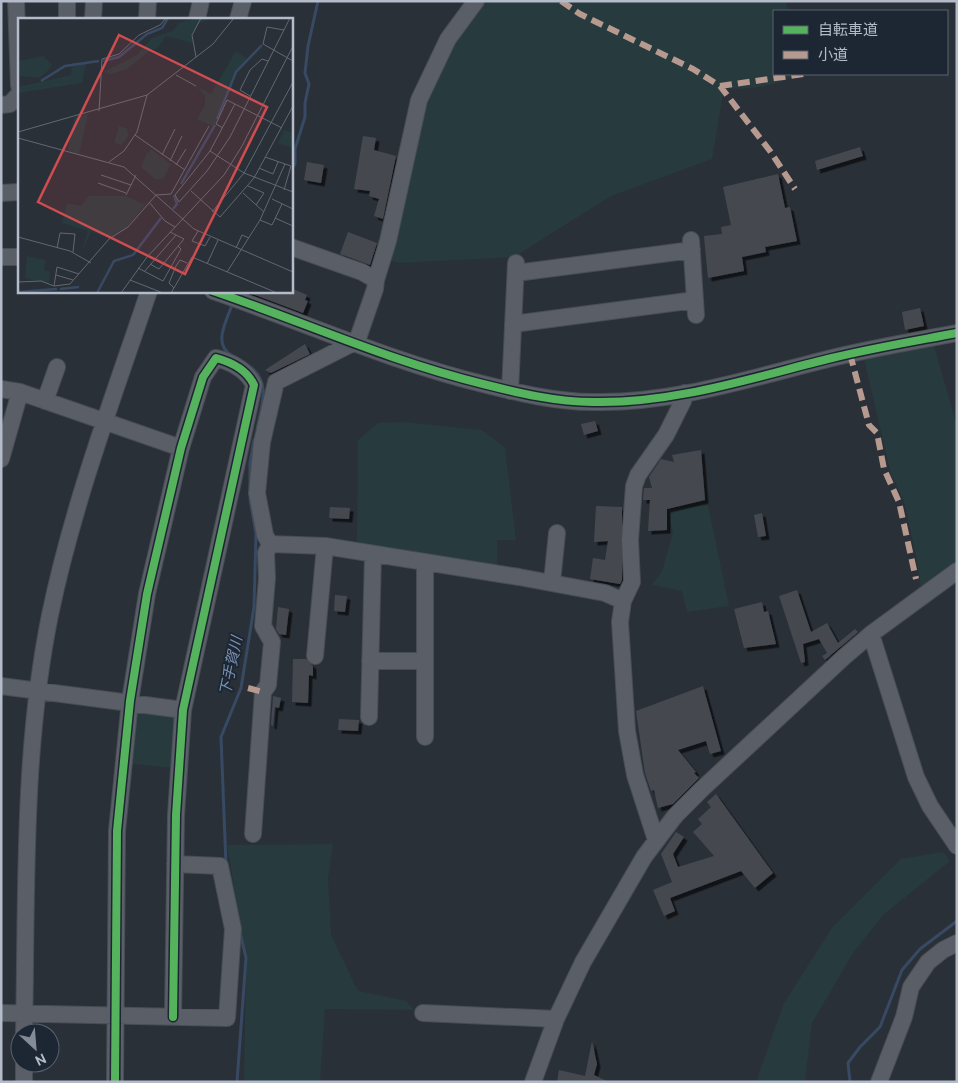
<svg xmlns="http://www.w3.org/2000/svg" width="958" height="1083" font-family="Ubuntu,'Noto Sans JP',sans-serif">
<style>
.green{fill:#273a3e}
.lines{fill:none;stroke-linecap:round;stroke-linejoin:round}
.stream{stroke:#384963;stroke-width:3}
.building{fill:#444950;filter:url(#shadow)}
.minor-casing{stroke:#484c53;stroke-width:18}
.minor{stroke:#5a5e66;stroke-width:16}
.quiet{stroke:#b69a8f;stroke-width:6;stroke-dasharray:12 6;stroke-linecap:butt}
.cycleway-casing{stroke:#1d2633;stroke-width:11}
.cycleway{stroke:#56b35d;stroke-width:8}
.labels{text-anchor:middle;stroke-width:4;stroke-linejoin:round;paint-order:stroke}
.water-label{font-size:15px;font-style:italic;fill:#7c92b1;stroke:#1d2633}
.inset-river{fill:none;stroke:#384963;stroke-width:2.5}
.inset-road{fill:none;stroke:#616872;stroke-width:1}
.view{fill:#ce4d50;fill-opacity:0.15;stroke:#ce4d50;stroke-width:2.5}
.inset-edge{fill:none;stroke:#b4bcc9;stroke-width:2.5}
</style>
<defs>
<filter id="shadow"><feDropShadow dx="3.5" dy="3.5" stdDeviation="0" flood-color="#0009"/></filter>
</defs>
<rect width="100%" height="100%" fill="#2a3038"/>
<path class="green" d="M 482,1 L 786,1 L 788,11 L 774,11 L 774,74 L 798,74 C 776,87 749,90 724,88 L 712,159 L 611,196 L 514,257 L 402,263 L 386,260 L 429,87 L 450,42 Z
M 934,346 L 957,426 L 957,563 L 921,589 L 918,565 L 904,501 L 891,474 L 864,359 Z
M 404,422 L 482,430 L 505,448 L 516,540 L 497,540 L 497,566 L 380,550 L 357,542 L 358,440 L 378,423 Z
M 708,505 L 729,606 L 687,612 L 682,591 L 652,585 L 662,571 L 673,533 L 668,510 Z
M 137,709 L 174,714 L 178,721 L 174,768 L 126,763 Z
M 333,844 L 328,878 L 331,935 L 358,991 L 406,1001 L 414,1010 L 325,1009 L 320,1082 L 244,1082 L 246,958 L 227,845 Z
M 943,852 L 950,861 L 883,915 L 853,953 L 812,1023 L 805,1082 L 756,1082 L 784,1003 L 832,928 L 901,859 Z"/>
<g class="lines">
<path class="stream" d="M 291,170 L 295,164 L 295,149 L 305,117 L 305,103 L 309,84 L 305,73 L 308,46 L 318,1
M 231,355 C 213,344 226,322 232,305
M 249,366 C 272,381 261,408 257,429
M 250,486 L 250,463 L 254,440
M 226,865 L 221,737 L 241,688 L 254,607 L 256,534 L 250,499
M 237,1082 L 246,958 L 240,932
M 850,1082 L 848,1063 L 860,1047 L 880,1027 L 902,970 L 920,949 L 957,921"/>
</g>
<path class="building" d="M 363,136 L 376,138 L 374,150 L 396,156 L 383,219 L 374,216 L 379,199 L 369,196 L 370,191 L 354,189 Z
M 860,147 L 863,156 L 817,170 L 815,161 Z
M 307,162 L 324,165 L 321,183 L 304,180 Z
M 778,174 L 785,208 L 790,207 L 797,241 L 765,247 L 766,252 L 742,257 L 744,271 L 708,278 L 704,236 L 722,234 L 721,227 L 731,225 L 723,187 Z
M 348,232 L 377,243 L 370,265 L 340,254 Z
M 291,288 L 307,295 L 305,300 L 308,301 L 303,313 L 244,291 L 291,291 Z
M 920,308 L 924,326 L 905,330 L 902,312 Z
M 305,344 L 310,354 L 271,373 L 265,370 Z
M 595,421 L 598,431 L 584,435 L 581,424 Z
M 701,450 L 705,500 L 667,509 L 667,530 L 648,531 L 650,500 L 643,500 L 644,488 L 652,488 L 649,477 L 661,459 L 674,462 L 672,455 Z
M 596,506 L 622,507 L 622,580 L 620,584 L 590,579 L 593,558 L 605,560 L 608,541 L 594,542 Z
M 330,507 L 350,508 L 349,519 L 329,518 Z
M 762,513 L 766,536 L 758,537 L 754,515 Z
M 797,590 L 811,632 L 827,623 L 838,643 L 855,629 L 858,632 L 825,660 L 822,656 L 827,653 L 819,639 L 803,644 L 805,662 L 801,663 L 779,596 Z
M 335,595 L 347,596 L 345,612 L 334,611 Z
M 762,602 L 764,612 L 768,611 L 776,644 L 744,648 L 734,609 Z
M 278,607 L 289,609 L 286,635 L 279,634 L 276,629 Z
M 293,659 L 306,659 L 313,666 L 313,676 L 309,675 L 308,703 L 292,702 Z
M 703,686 L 721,751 L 710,754 L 706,741 L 678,750 L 696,772 L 694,773 L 699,778 L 673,804 L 658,808 L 654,790 L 651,791 L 645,773 L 636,711 Z
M 273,696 L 281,698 L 279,708 L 275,707 L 273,726 L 271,725 Z
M 339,719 L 359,720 L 358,731 L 338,730 Z
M 716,794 L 773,873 L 755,888 L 741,871 L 670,898 L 675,911 L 664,916 L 653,890 L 672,882 L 661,854 L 676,832 L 684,837 L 673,854 L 678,867 L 714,856 L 693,832 L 702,824 L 698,819 L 711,807 L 707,802 Z
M 592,1041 L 597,1064 L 594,1075 L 609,1082 L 557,1082 L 559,1070 L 585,1076 Z"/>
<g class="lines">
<g class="minor-casing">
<path id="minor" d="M 16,1 L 19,86
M 67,1 L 67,19
M 93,19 L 94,1
M 147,19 L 148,1
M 197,19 L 201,1
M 238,19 L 243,1
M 1,105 L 10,104 L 19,94
M 1,193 L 19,192
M 691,240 L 696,315
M 291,247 L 362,272 L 376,280
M 1,257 L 19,257
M 516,273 L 692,250
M 213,291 C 304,322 389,361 483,384 C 519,393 556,402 593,402 C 674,404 754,377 832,358 C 873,348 915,341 957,333
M 513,324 L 695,300
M 1,389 L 20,392 L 181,448
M 510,391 L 516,263
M 45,401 L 57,367
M 1,459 L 20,392
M 270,544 L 325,546 L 519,577 L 605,593 L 623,601
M 552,582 L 557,533
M 871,634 L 916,777 L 930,806 L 957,846
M 315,656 L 325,546
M 370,661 L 425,661
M 1,686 L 183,710
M 369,717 L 373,554
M 425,737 L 425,563
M 253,834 L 263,692 L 268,685 L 272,642 L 263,626 L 267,578 L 266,553 L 270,544 L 265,535 L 257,493 L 262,442 L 276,382 L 357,341 L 375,289 L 376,280 L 388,241 L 419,100 L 448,39 L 476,1
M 656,840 L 635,775 L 627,731 L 620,622 L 623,601 L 632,582 L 630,540 L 634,486 L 638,475 L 666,435 L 683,401 L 685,393
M 1,1013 L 227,1018 L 233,929 L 220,866 L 175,864
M 423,1013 L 556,1019
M 24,1033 C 27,894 22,753 50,615 C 73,504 113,398 149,291
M 24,1082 L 24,1063
M 115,1082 L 117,831 L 130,701 L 147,594 L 181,448 L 203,377 L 216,358 C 231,362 247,370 254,385 L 183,710 L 176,815 L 173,1017
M 533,1082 L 556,1019 L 583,962 L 644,857 L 675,816 L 702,789 L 844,657 L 871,634 L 957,571
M 879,1082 L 904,1017 L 911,987 L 928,962 L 943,950 L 957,943"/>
</g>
<use href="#minor" class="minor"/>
<path class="quiet" d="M 561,1 L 580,14 L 693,69 L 720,86 L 770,151 L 795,189
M 720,86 L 804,74
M 850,354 L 869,425 L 877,433 L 884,469 L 899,502 L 916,579
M 248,688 L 263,692"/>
<g class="cycleway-casing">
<path id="cycleway" d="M 213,291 C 304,322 389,361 483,384 C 519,393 556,402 593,402 C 674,404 754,377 832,358 C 873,348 915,341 957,333
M 115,1082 L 117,831 L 130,701 L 147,594 L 181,448 L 203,377 L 216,358 C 231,362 247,370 254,385 L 183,710 L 176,815 L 173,1017"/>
</g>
<use href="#cycleway" class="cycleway"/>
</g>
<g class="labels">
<g class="water-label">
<text transform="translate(231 666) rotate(-78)" y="5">下手賀川</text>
</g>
</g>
<g transform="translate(18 18)">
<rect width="275" height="275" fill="#2a3038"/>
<path d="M 179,0 L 195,0 L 180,6 L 174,14 L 174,25 L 148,18 L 139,31 L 134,31 L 109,51 L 93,56 L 86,54 L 119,37 L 134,20 L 155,13 L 160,5 ZM 218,33 L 230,41 L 219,53 L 196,109 L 179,101 L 187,87 L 187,77 L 179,69 L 193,76 ZM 26,38 L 34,47 L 28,55 L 20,60 L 2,58 L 0,43 ZM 54,45 L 68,45 L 64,65 L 1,75 L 0,91 L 0,69 L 53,57 ZM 70,96 L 61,136 L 50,132 L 56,99 ZM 101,108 L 108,110 L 111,117 L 103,127 L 96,125 ZM 266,112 L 275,115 L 275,130 L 260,125 ZM 133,131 L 153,146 L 145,161 L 137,161 L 123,149 L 129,134 L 131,135 ZM 70,178 L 108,178 L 127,187 L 108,210 L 92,220 L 73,214 L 62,237 L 70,213 L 44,205 L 49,185 L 63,188 ZM 9,238 L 28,242 L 26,252 L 32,254 L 31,265 L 7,260 Z" fill="#273a3e"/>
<path class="inset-river" d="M 85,43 L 101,39 L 129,16 L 144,10 L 150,0M 23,63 L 47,48 L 81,43M 199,101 L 218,54 L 244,27M 163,166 L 197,107M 155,191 L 159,186 L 156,177M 42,271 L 61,269M 0,274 L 39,271M 79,275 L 96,243 L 115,237 L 143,200"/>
<path class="inset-road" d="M 266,12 L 249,9 L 245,26 L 275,43M 178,39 L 174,17 L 183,0M 158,57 L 178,68M 232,78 L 222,72 L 232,52 L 244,41 L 250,43M 217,86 L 192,133 L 157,177 L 161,184 L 189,153 L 212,119 L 272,0M 81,93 L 84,41 L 101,36 L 121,17 L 142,7 L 148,0M 205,110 L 198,106 L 209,82 L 264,110M 0,114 L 129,77 L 195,26 L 216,0M 117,117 L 167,152M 0,120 L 106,149 L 176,211 L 275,254M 192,133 L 226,155 L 275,174M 144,137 L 157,111M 247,139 L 273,148 L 266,172M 152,143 L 164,118M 91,144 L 106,133 L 119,114 L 129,77M 158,147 L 168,131M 241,150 L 255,156 L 260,144M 83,157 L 113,167M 80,165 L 108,175M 230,168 L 246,175 L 238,187M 173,173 L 202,199 L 236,160 L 275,88M 225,175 L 246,194M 108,177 L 118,157M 254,181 L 275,191M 131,184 L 147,203 L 157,209M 264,186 L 254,207 L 242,202 L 267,146M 194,194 L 226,155 L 275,64M 257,200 L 275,208M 180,213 L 174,223 L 187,228 L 192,219M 0,219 L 52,233 L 73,245M 39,230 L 42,215 L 57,216 L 55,234M 218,230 L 224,217 L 231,220M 223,232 L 242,202M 132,246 L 141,251 L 166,221 L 152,214M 189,246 L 200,222M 120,250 L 145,263 L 163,231 L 160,228M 126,254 L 158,217M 209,254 L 223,232M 38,257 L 55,262M 112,262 L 145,275M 0,264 L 23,263 L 36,268 L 52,266 L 91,221 L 110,209 L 138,177 L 153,176 L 191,108M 36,268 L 39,249 L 61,256M 156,270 L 151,265 L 158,248 L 162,242 L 169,245M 103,275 L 129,239 L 206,157 L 224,128 L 275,28M 153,275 L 174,239 L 259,275"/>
<path class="view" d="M 101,17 L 249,89 L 167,256 L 20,184 Z"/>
<rect width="275" height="275" class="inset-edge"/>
</g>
<rect width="958" height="1083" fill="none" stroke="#b4bcc9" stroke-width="5"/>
<rect x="773" y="10" width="175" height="65" fill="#1d2633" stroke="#59626f"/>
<rect x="783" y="26" width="25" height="8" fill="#56b35d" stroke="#59626f"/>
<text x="818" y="35" font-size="15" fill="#b4bcc9">自転車道</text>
<rect x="783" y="51" width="25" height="8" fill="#b69a8f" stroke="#59626f"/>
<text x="818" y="60" font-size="15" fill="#b4bcc9">小道</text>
<g transform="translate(35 1048) rotate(154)"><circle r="24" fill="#1d2633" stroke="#59626f"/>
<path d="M0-4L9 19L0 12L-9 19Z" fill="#848b96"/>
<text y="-8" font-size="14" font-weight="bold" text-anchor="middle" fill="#b4bcc9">N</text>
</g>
</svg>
